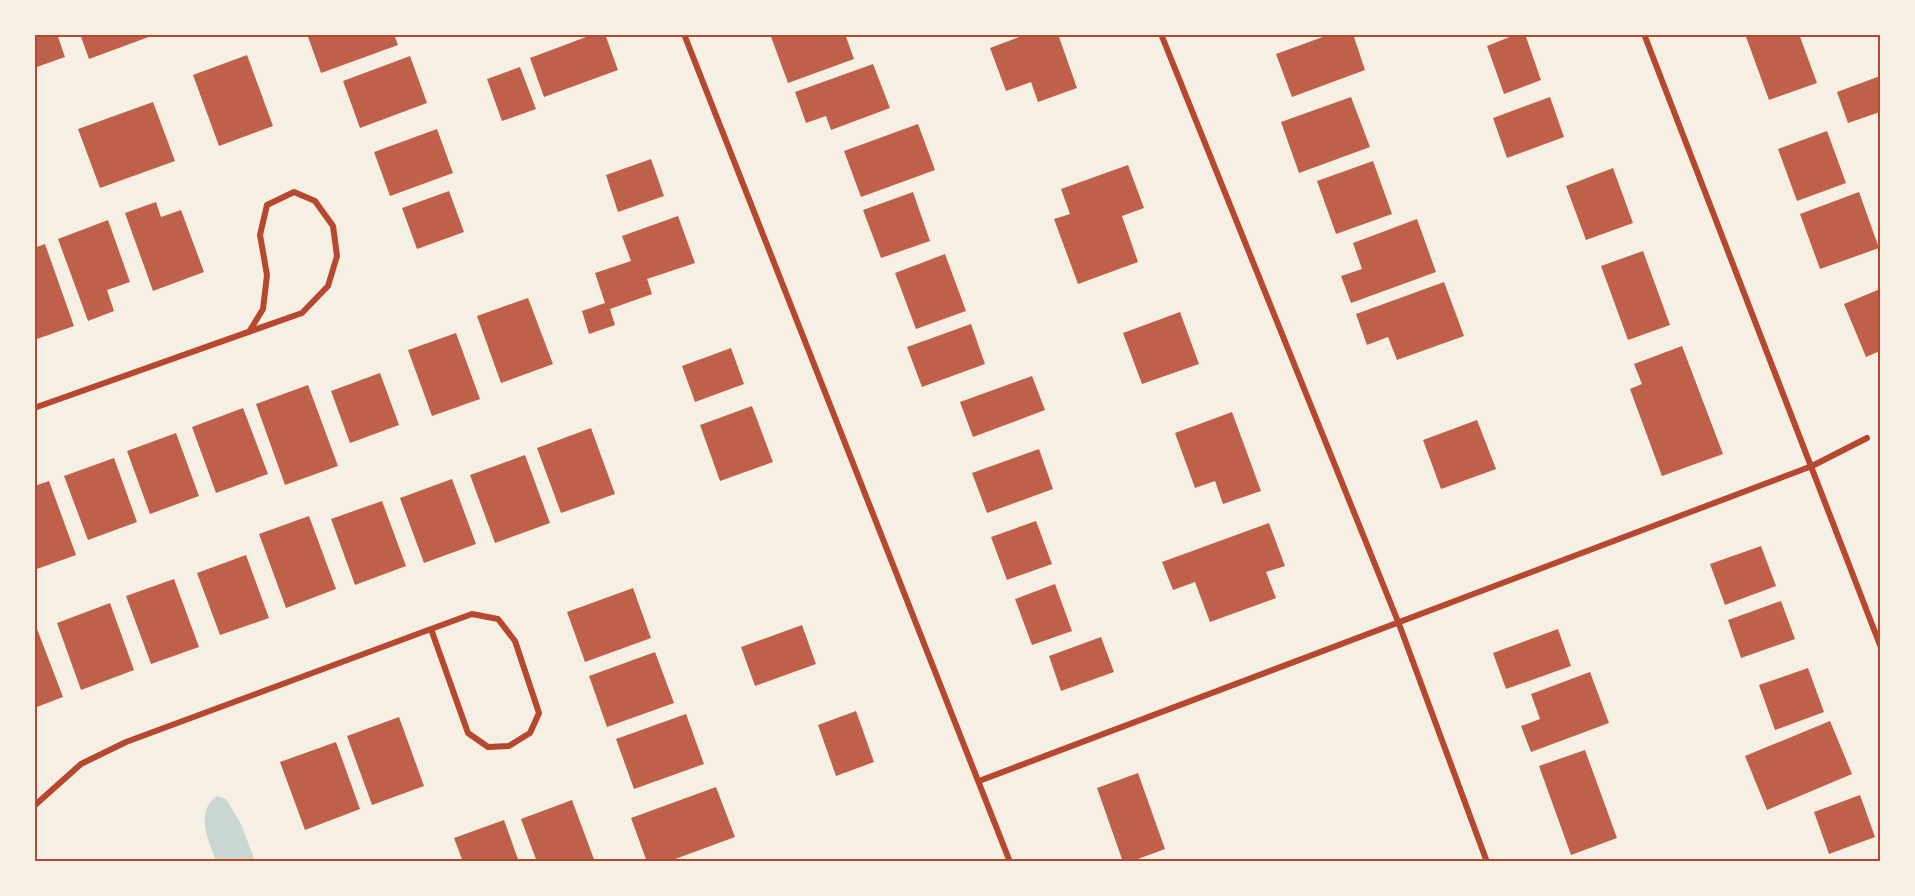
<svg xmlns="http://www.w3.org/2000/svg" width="1915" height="896" font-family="'Alegreya Sans',sans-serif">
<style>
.water{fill:#c9d6d2}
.building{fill:#bf614a}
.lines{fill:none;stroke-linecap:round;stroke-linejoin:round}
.minor{stroke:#b5482f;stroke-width:6}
.neatline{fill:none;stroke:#b5482f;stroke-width:2}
</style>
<rect width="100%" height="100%" fill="#f6efe4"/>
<path class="water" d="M 217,796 L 226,799 L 241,824 L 255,861 L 216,861 C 209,841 194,812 217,796 Z"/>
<path class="building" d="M 34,34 L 57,34 L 65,57 L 34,68 Z
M 80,34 L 154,34 L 154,35 L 89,59 Z
M 307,34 L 394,34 L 398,45 L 321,73 Z
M 594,34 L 605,34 L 618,70 L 544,97 L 530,58 Z
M 770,34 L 845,34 L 854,59 L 788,83 Z
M 1027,34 L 1058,34 L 1077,88 L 1038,102 L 1031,82 L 1006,91 L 990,48 Z
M 1331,34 L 1353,34 L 1365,70 L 1292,97 L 1276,54 Z
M 1517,34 L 1525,34 L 1541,80 L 1504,94 L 1487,46 Z
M 1745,34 L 1799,34 L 1817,83 L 1769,100 Z
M 247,55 L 273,126 L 219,146 L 193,75 Z
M 410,56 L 427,103 L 360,128 L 343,81 Z
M 873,64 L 890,108 L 831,130 L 826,116 L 806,123 L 795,92 Z
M 520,67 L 536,109 L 502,121 L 487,79 Z
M 1880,76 L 1880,112 L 1848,123 L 1837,92 Z
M 1351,97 L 1370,147 L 1299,173 L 1281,122 Z
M 1550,97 L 1564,137 L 1507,158 L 1493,118 Z
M 153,102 L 175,161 L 100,188 L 78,129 Z
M 918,124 L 935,170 L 861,197 L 844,151 Z
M 437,129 L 453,173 L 390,196 L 374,152 Z
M 1827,131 L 1846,183 L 1797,201 L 1778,149 Z
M 651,159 L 664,196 L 618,212 L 606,175 Z
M 1373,161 L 1392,214 L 1336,234 L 1317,181 Z
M 1128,165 L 1144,208 L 1122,216 L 1138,262 L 1078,284 L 1054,219 L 1070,214 L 1061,189 Z
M 1613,168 L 1633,223 L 1586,240 L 1566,186 Z
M 449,191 L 464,232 L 417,249 L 402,208 Z
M 913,192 L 930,241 L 881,258 L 863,210 Z
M 1859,192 L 1879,248 L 1820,269 L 1800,214 Z
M 156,202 L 161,217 L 181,210 L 204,272 L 153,291 L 125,213 Z
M 678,216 L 695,263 L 647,279 L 652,294 L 610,309 L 615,325 L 589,334 L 582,311 L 605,303 L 595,273 L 631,261 L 622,236 Z
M 1417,219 L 1436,272 L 1351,303 L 1341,276 L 1362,269 L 1353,243 Z
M 108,220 L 130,282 L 107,290 L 114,311 L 88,321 L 58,239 Z
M 45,244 L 74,326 L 34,340 L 34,248 Z
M 1643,251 L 1670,325 L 1628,340 L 1601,266 Z
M 945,254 L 966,311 L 916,329 L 895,273 Z
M 1444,282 L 1464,336 L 1397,360 L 1388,337 L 1367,345 L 1356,314 Z
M 1880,289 L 1880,351 L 1866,357 L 1844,304 Z
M 528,298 L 553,364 L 501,383 L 477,316 Z
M 1180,312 L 1199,364 L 1142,384 L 1123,333 Z
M 971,324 L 985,364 L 922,387 L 907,347 Z
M 456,333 L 480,399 L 432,416 L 408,350 Z
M 1682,346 L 1723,454 L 1662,476 L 1630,389 L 1642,384 L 1634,364 Z
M 731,348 L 744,384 L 695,402 L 682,366 Z
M 380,373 L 399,425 L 350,443 L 331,391 Z
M 1032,376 L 1045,410 L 973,437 L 960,402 Z
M 308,385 L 338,466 L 285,485 L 256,404 Z
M 752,406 L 773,462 L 720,481 L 700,425 Z
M 243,408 L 268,474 L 216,493 L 192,427 Z
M 1232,412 L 1261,491 L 1223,504 L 1215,481 L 1195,488 L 1175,433 Z
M 1477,420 L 1496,469 L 1441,489 L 1423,440 Z
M 591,428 L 615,494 L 561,513 L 537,448 Z
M 176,433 L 199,496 L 150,514 L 127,451 Z
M 1039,449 L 1053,489 L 987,513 L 972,473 Z
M 525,455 L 550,523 L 495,543 L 470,475 Z
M 114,458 L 137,522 L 88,540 L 64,476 Z
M 452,479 L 476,544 L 424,563 L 400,498 Z
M 49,481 L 76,555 L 34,570 L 34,486 Z
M 382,501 L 406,566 L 355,585 L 331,519 Z
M 309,516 L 336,589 L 286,608 L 259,534 Z
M 1036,521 L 1052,564 L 1007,580 L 991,537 Z
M 1269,523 L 1285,566 L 1266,572 L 1276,598 L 1210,622 L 1195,582 L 1173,590 L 1162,562 Z
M 1761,546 L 1776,586 L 1725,605 L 1710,564 Z
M 246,555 L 269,618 L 220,635 L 197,573 Z
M 174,579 L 199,647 L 151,664 L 126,596 Z
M 1055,584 L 1072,631 L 1032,645 L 1015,599 Z
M 633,588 L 651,638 L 585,662 L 567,612 Z
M 1781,601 L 1795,639 L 1741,658 L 1728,620 Z
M 110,603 L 134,670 L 81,690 L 57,623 Z
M 34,621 L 63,697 L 34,708 Z
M 802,625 L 816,664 L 755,686 L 741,647 Z
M 1558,629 L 1571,666 L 1506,689 L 1493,653 Z
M 1101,637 L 1114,672 L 1061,691 L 1049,656 Z
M 655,652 L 674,703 L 607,727 L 589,676 Z
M 1808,668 L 1824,712 L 1775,730 L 1759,685 Z
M 1590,672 L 1609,723 L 1531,752 L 1521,726 L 1540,719 L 1531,694 Z
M 856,711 L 874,762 L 836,776 L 818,725 Z
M 686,714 L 704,764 L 634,789 L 616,739 Z
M 399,717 L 424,786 L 372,805 L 347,736 Z
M 1830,721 L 1852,774 L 1767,810 L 1745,756 Z
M 336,742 L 360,809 L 305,830 L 280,762 Z
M 1585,750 L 1617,838 L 1571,855 L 1539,766 Z
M 1138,773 L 1165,849 L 1130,862 L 1123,862 L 1097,788 Z
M 716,787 L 735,837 L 667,862 L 647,862 L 631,818 Z
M 1860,795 L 1875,837 L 1829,854 L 1814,812 Z
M 572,800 L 595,862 L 537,862 L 521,819 Z
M 504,820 L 519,862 L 463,862 L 454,838 Z"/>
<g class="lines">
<path class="minor" d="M 684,34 L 1010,862
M 1161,34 L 1399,624 L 1487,862
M 1644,34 L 1880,645
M 34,408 L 302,313 L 328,286 L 337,256 L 333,226 L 315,201 L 294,192 L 267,205 L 260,235 L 267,275 L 263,309 L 249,332
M 979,781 L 1812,466 L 1867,438
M 34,806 L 81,764 L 126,742 L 431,629 L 472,614 L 498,619 L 515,641 L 539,713 L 530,733 L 509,746 L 488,747 L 468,733 L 431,629"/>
</g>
<rect width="1915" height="896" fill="none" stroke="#f6efe4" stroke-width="72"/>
<rect x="36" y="36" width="1843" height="824" class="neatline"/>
</svg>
